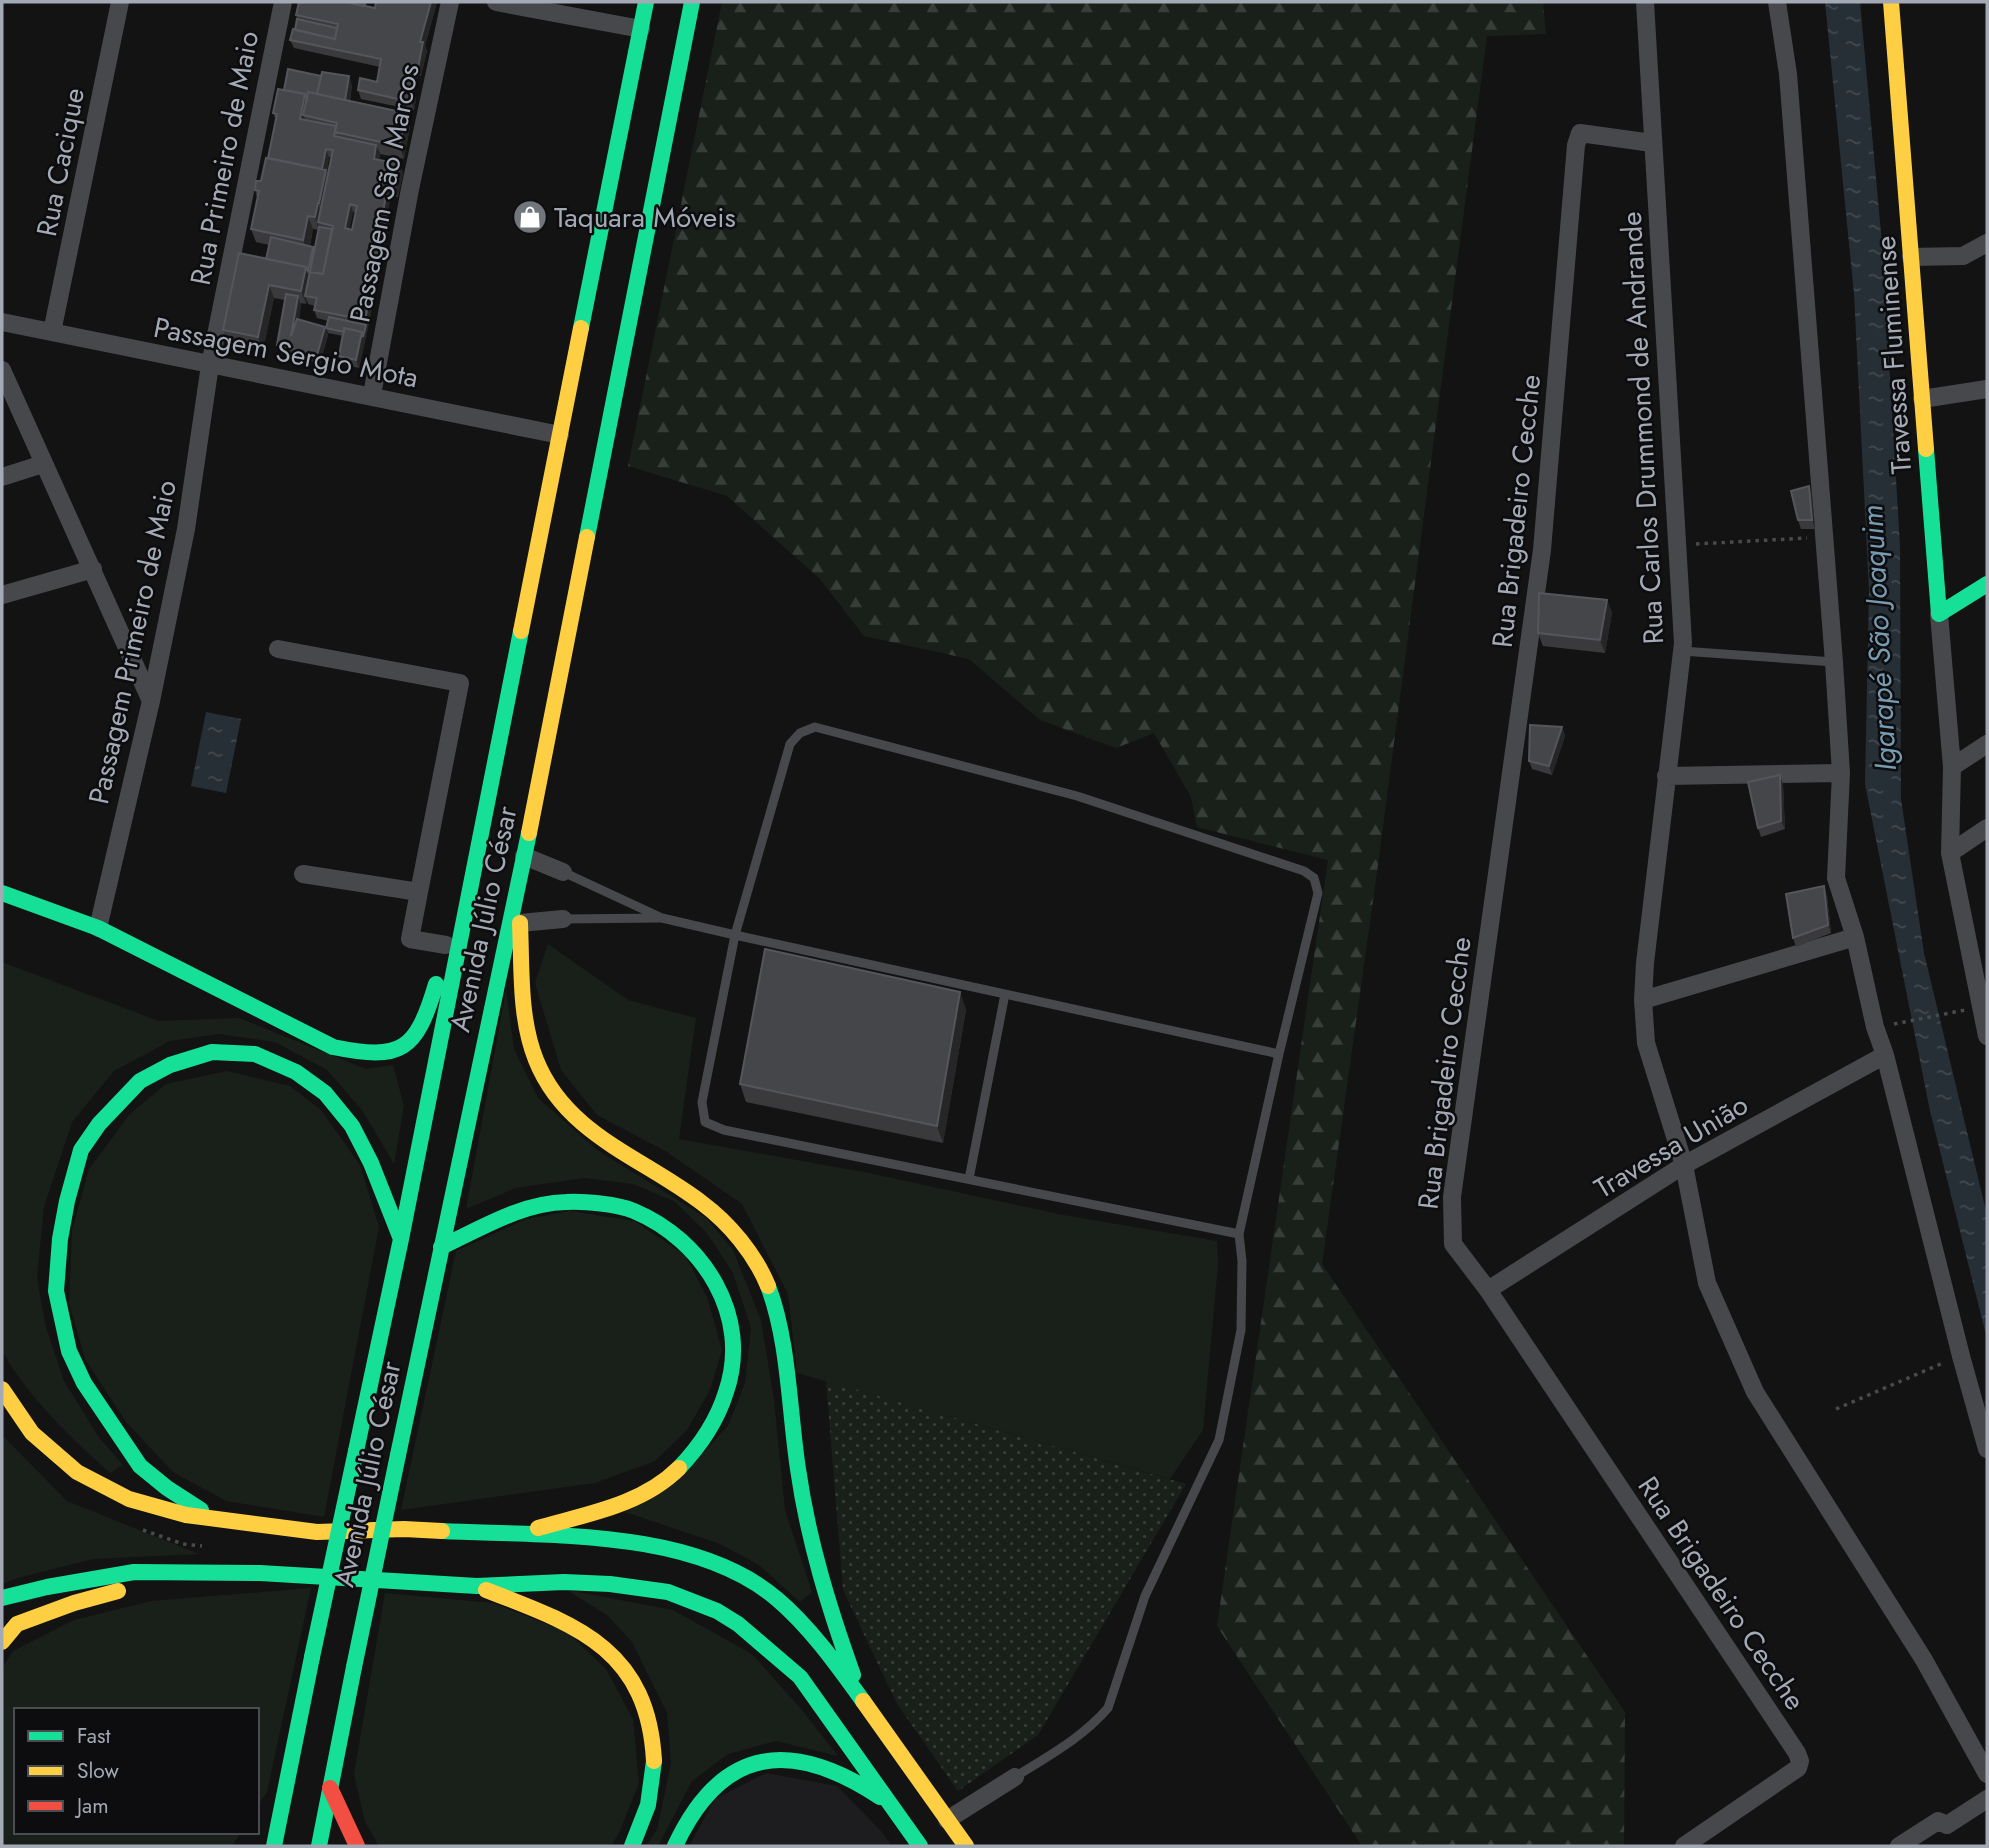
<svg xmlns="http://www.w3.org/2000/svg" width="1989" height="1848" font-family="Jost,sans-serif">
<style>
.built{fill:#1d1d1f}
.green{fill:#19201a}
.forest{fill:url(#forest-firs)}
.park{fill:url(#park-dots)}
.water{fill:url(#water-ripples)}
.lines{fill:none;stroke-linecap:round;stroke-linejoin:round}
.path{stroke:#494a4e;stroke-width:3.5;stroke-dasharray:3.5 5;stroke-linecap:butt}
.lane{stroke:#47484c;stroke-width:9}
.street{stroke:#47484c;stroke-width:18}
.fast{stroke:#16e098;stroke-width:16}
.slow{stroke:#ffcf43;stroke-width:16}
.jam{stroke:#f24e42;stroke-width:16}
.fast-bridge{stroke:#16e098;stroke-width:16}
.wall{fill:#3a3a3d;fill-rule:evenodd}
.shaded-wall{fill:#262627}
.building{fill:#45464a;stroke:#54565b;stroke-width:2;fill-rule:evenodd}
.labels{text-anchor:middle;stroke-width:5;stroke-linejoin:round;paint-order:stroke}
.street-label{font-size:28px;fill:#a3aab5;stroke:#0d0d0f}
.poi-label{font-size:28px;fill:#a3aab5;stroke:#0d0d0f;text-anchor:start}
.water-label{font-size:30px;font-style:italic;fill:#789bb2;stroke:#0d0d0f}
</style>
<defs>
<pattern id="forest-firs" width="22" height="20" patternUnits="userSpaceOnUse" patternTransform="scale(1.75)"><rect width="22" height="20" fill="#19201a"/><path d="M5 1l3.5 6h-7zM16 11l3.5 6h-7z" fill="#373e39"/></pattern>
<pattern id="park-dots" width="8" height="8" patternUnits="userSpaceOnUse" patternTransform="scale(1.75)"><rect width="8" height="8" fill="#19201a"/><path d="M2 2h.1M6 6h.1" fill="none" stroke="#373e39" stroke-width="1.8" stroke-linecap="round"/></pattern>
<pattern id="water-ripples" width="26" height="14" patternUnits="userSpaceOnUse" patternTransform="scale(1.75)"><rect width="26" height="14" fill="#262f35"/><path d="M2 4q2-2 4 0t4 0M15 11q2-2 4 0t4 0" fill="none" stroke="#424a50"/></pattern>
</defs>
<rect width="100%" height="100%" fill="#131313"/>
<path class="built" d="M 766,1773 L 837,1786 L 882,1832 L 892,1846 L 689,1846 L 715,1799 Z"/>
<path class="green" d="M 548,944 L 628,1000 L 696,1018 L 679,1139 L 869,1173 L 1063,1215 L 1217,1241 L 1218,1265 L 1203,1430 L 1170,1479 L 797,1373 L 788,1294 L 742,1204 L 667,1152 L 597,1115 L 561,1070 L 535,983 Z
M 2,962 L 159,1021 L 239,1018 L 366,1069 L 393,1065 L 404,1106 L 394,1164 L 362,1110 L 327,1070 L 275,1042 L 219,1034 L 170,1041 L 114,1071 L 72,1122 L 44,1207 L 37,1277 L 45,1324 L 64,1381 L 98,1436 L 123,1465 L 110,1473 C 69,1436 29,1398 2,1351 Z
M 506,990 L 514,1049 L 538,1098 L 597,1150 L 705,1217 L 733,1250 L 761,1320 L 774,1400 L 785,1510 L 812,1592 L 800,1602 L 759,1565 L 718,1543 L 625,1512 L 674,1484 L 728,1426 L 745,1383 L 751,1328 L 733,1273 L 707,1233 L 674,1201 L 633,1184 L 584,1178 L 516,1188 L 466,1209 Z
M 227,1071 L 290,1086 L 321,1110 L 360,1165 L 379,1227 L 324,1517 L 226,1501 L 173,1472 L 126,1422 L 85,1359 L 69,1303 L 72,1230 L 89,1169 L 130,1114 L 166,1084 Z
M 570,1211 L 634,1221 L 685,1255 L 707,1297 L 722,1350 L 710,1390 L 687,1430 L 655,1461 L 595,1483 L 401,1510 L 456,1251 L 526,1219 Z
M 2,1435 L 67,1501 L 199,1554 L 93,1559 L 18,1578 L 2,1584 Z
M 311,1588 L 267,1792 L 257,1807 L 257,1710 L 16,1710 L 16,1832 L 241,1832 L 232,1846 L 3,1846 L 2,1668 L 13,1651 L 74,1620 L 151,1601 Z
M 567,1590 L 673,1610 L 752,1654 L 802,1710 L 838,1756 L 776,1741 L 728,1754 L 692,1781 L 658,1846 L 646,1846 L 657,1830 L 671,1763 L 667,1713 L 632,1642 L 607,1615 Z
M 385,1593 L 493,1603 L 567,1632 L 606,1669 L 633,1719 L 639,1783 L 619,1833 L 611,1846 L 379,1846 L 365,1822 L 354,1774 Z"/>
<path class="forest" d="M 722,2 L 1543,2 L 1546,34 L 1487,36 L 1377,872 L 1322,1264 L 1625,1712 L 1624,1846 L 1362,1846 L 1217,1626 L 1328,860 L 1197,827 L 1191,797 L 1154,733 L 1116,748 L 1040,720 L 969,659 L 864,636 L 820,579 L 727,496 L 628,466 Z"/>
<path class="park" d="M 826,1381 L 1186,1484 L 1038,1735 L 958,1791 L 897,1704 L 843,1590 Z"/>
<path class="water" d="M 1825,2 L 1860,2 L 1882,244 L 1900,545 L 1901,799 L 1924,953 L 1987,1215 L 1987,1339 L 1930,1111 L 1865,784 L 1869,590 L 1854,294 Z
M 206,712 L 241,719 L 226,793 L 191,786 Z"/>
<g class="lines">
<path class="path" d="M 1696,544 L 1807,538
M 1894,1024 L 1965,1010
M 1836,1409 L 1943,1363
M 143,1530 L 183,1544 L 202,1546"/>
<path class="lane" d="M 1682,651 L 1834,662
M 563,872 L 662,918 L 735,935 L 1279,1054 L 1318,893 L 1314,878 L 1304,871 L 1077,796 L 815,727 L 800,733 L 790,744 L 735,935 L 702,1102 L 705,1122 L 724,1130 L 1239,1234 L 1242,1261 L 1241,1330 L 1219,1440 L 1145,1596 L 1108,1708 C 1082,1738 1048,1756 1015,1777
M 563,919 L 659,918
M 969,1179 L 1005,994
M 1239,1234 L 1279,1054"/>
<path class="street" d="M 496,2 L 641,29
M 1645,2 L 1683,643 L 1645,963 L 1643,1000 L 1646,1043 L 1684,1165 L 1707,1283 L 1755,1392 L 1924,1660 L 1987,1774
M 1777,2 L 1788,74 L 1834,662 L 1841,773 L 1836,878 L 1855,937 L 1875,1027 L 1885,1055 L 1961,1356 L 1987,1449
M 1652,143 L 1580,133 L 1576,145 L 1542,550 L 1452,1197 L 1453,1244 L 1488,1290 L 1797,1753 L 1800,1761 L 1798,1768 L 1684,1846
M 1911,257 L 1963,256 L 1987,243
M 2,322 L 560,435
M 52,332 L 120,2
M 2,370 L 151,701
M 372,395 L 410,189 L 450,2
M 1922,399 L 1987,389
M 2,477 L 43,464
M 2,595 L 93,569
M 1939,614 L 1952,767 L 1950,853 L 1987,1036
M 278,649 L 460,683 L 419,892
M 1952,767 L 1987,744
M 1666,776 L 1841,773
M 1950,853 L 1987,828
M 524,856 L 563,872
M 303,874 L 419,892 L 410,939 L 446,945
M 520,923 L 563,919
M 98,928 L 151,701 L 186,529 L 210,365 L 283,2
M 1643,1000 L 1855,937
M 1488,1290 L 1684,1165 L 1885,1055
M 947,1820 L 1015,1777
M 1899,1846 L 1938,1821 L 1947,1825 L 1987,1799"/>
<path class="fast" d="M 581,328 L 646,2
M 1926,449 L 1939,614 L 1987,584
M 587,537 L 692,2
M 2,893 L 98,928 L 333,1047 C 402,1061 416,1051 436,984
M 441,1247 C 480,1229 521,1203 566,1202 C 583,1201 618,1204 634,1211 C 703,1240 752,1316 726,1392 C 717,1421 700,1446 679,1468
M 768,1286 C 789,1341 789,1410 798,1469 C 808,1540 829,1608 853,1675
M 356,1451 L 401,1239 L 521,631
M 398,1455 L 529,833
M 201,1510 L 167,1488 L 140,1466 L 84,1383 L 69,1351 L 56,1291 L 60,1239 L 67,1201 L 81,1150 L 99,1124 L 140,1081 L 170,1065 L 212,1052 L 255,1054 L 296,1072 L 325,1093 L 352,1126 L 371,1163 L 401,1239
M 442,1531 C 546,1536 694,1528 777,1599 C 810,1627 837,1665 863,1701
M 2,1598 L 47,1587 L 134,1572 L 260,1573 L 477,1586 L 564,1582 L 610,1584 L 668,1592 L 717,1611 L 738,1624 L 800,1677 L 920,1846
M 274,1846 L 312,1657
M 319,1846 L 354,1667
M 632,1846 L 648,1805 L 654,1761
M 675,1846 C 722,1745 792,1739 880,1797"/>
<path class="slow" d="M 1891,2 L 1926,449
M 521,631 L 581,328
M 529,833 L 587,537
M 520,923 C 522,968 519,1018 536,1060 C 566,1135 642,1157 702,1203 C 729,1223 755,1254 768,1286
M 2,1389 L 32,1433 L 77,1472 L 129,1499 L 186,1515 L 317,1532 L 404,1529 L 442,1531
M 538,1528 C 587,1514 642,1505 679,1468
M 486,1590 C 577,1625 648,1649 654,1761
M 2,1642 L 17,1624 L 74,1603 L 118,1591
M 863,1701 L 966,1846"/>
<path class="jam" d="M 330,1788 L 357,1846"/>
<path class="fast-bridge" d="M 312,1657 L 356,1451
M 354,1667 L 398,1455"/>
</g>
<path class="wall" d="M 299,2 L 367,2 L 366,6 L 375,8 L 376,3 L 370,2 L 437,2 L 425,46 L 427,51 L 421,76 L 418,75 L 414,92 L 416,99 L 414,110 L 361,99 L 358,90 L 377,82 L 380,67 L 294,48 L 290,40 L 295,30 L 297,19 L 296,15 Z
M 352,85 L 350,101 L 410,126 L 404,159 L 380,154 L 379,160 L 403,173 L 398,197 L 391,196 L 387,213 L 390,221 L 359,368 L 342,364 L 339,356 L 343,336 L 328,333 L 326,328 L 328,321 L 317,318 L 314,310 L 315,306 L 308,304 L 307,300 L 306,304 L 301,303 L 299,319 L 325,327 L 328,335 L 320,364 L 280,354 L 277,345 L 285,300 L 274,298 L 263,350 L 228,343 L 223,330 L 266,259 L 269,245 L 256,242 L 251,229 L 257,198 L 255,190 L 261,181 L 268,158 L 276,120 L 273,113 ZM 329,157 L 331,158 L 328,174 L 327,171 ZM 353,212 L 356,213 L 352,230 L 349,229 ZM 313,229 L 319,230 L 314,251 L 310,246 Z
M 1809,486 L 1812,494 L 1815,529 L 1801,529 L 1798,520 Z
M 1607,600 L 1612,613 L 1605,653 L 1543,646 L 1538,633 Z
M 1562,727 L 1565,736 L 1552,775 L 1532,769 L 1529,761 Z
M 1780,775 L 1783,784 L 1785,829 L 1761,837 L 1758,828 Z
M 1827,895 L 1831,933 L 1796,947 L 1793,938 Z
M 960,992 L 966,1010 L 943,1143 L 746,1102 L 740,1084 Z"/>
<path class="shaded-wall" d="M 431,2 L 437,2 L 425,46 L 427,51 L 421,76 L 418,68 L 420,42 Z
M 415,67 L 418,75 L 414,92 L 416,99 L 414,110 L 411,102 L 410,89 Z
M 349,76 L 352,85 L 348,110 L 345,101 Z
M 305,94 L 308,103 L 303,115 L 305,119 L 300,119 Z
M 406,113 L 410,126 L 404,159 L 399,146 Z
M 376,145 L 380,153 L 377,167 L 374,159 Z
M 326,149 L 329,157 L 327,171 L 331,183 L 324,216 L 319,203 L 321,173 Z
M 400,164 L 403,173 L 398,197 L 395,189 Z
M 388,187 L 391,196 L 387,213 L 390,221 L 368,329 L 365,320 Z
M 318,203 L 322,216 L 318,222 L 319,230 L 315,217 Z
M 350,204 L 353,212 L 348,237 L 345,228 Z
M 308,216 L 313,229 L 308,253 L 303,240 Z
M 313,247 L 316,255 L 305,296 L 307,300 L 306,304 L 301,291 L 306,267 Z
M 269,285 L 274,298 L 263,350 L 258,337 Z
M 298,296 L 301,305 L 294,345 L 291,336 Z
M 366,325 L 368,329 L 359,368 L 356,360 L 362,332 Z
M 325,327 L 328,335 L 320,364 L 317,355 Z
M 1809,486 L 1812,494 L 1815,529 L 1812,520 Z
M 1607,600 L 1612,613 L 1605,653 L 1600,640 Z
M 1562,727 L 1565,736 L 1552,775 L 1549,766 Z
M 1780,775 L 1783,784 L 1785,829 L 1781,821 Z
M 1824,886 L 1827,895 L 1831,933 L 1828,925 Z
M 960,992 L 966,1010 L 943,1143 L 937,1126 Z"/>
<path class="building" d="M 299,2 L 351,2 L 350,3 L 375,8 L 376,2 L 431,2 L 420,42 L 423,42 L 418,68 L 415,67 L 410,89 L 413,90 L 411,102 L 358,90 L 360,78 L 377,82 L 381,59 L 290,40 L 293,29 L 335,39 L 338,24 L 296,15 Z
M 353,2 L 365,2 L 364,6 L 353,4 Z
M 297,19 L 337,28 L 335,39 L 295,30 Z
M 288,69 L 321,76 L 317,94 L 308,92 L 307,99 L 305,94 L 284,90 Z
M 322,72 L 349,76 L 345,100 L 317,94 Z
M 278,89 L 305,94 L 300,119 L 336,126 L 334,136 L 376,145 L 374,159 L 400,164 L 395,189 L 388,187 L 383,211 L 387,212 L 365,320 L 314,310 L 317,298 L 305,296 L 310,272 L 323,274 L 333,226 L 318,222 L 333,150 L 326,149 L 322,169 L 268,158 L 277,114 L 273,113 ZM 350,204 L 357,206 L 352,230 L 345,228 Z
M 308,92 L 406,113 L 399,146 L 335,132 L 337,123 L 303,115 Z
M 266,158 L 326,170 L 319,203 L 318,203 L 315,217 L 308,216 L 303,240 L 251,229 L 259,191 L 255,190 L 256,181 L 261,181 Z
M 319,227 L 332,229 L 323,274 L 310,272 Z
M 271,237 L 313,247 L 308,271 L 306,267 L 266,259 Z
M 239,253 L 306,267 L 301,291 L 269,285 L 258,337 L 223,330 Z
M 286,294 L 298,296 L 291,336 L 297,319 L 325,327 L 317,355 L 277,345 Z
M 329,317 L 366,325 L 363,337 L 362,332 L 344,328 L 344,332 L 326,328 Z
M 344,328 L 362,332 L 356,360 L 339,356 Z
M 1809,486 L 1812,520 L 1798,520 L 1791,491 Z
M 1539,593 L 1607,600 L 1600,640 L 1538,633 Z
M 1530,725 L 1562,727 L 1549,766 L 1529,761 Z
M 1780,775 L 1781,821 L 1758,828 L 1748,782 Z
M 1824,886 L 1828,925 L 1793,938 L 1786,894 Z
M 765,949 L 960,992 L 937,1126 L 740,1084 Z"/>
<defs>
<g id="shop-disc" transform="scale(1.75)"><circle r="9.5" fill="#71757c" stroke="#0d0d0f"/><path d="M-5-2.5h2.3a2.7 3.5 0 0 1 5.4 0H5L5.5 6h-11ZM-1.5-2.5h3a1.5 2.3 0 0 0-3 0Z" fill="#fff"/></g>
</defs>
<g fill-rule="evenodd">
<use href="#shop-disc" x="530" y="217"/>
</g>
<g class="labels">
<g class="street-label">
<text transform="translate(224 158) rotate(-79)" y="10">Rua Primeiro de Maio</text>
<text transform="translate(60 162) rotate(-79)" y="10">Rua Cacique</text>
<text transform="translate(384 193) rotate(-79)" y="10">Passagem São Marcos</text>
<text transform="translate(286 352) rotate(11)" y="10">Passagem Sergio Mota</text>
<text transform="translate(1893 355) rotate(-94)" y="10">Travessa Fluminense</text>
<text transform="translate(1642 428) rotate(-93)" y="10">Rua Carlos Drummond de Andrande</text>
<text transform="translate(1516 511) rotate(-84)" y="10">Rua Brigadeiro Cecche</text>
<text transform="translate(132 642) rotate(-78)" y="10">Passagem Primeiro de Maio</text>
<text transform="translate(483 919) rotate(-78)" y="10">Avenida Júlio César</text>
<text transform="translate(1444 1073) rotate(-83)" y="10">Rua Brigadeiro Cecche</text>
<text transform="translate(1671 1146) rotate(-31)" y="10">Travessa União</text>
<text transform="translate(367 1474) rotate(-78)" y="10">Avenida Júlio César</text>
<text transform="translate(1722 1593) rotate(56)" y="10">Rua Brigadeiro Cecche</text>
</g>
<g class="poi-label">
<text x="554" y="227">Taquara Móveis</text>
</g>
<g class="water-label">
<text transform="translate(1879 638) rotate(-93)" y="10">Igarapé São Joaquim</text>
</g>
</g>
<rect width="1989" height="1848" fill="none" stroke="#a3aab5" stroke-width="7"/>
<rect x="14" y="1708" width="245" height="126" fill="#0d0d0f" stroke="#494c51" stroke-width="2"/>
<rect x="28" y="1731" width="35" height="10" fill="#16e098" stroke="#494c51" stroke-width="2"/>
<text x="77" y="1743" font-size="21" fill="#a3aab5">Fast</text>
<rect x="28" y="1766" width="35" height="10" fill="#ffcf43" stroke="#494c51" stroke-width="2"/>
<text x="77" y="1778" font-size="21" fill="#a3aab5">Slow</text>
<rect x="28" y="1801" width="35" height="10" fill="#f24e42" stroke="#494c51" stroke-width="2"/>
<text x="77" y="1813" font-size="21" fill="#a3aab5">Jam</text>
</svg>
